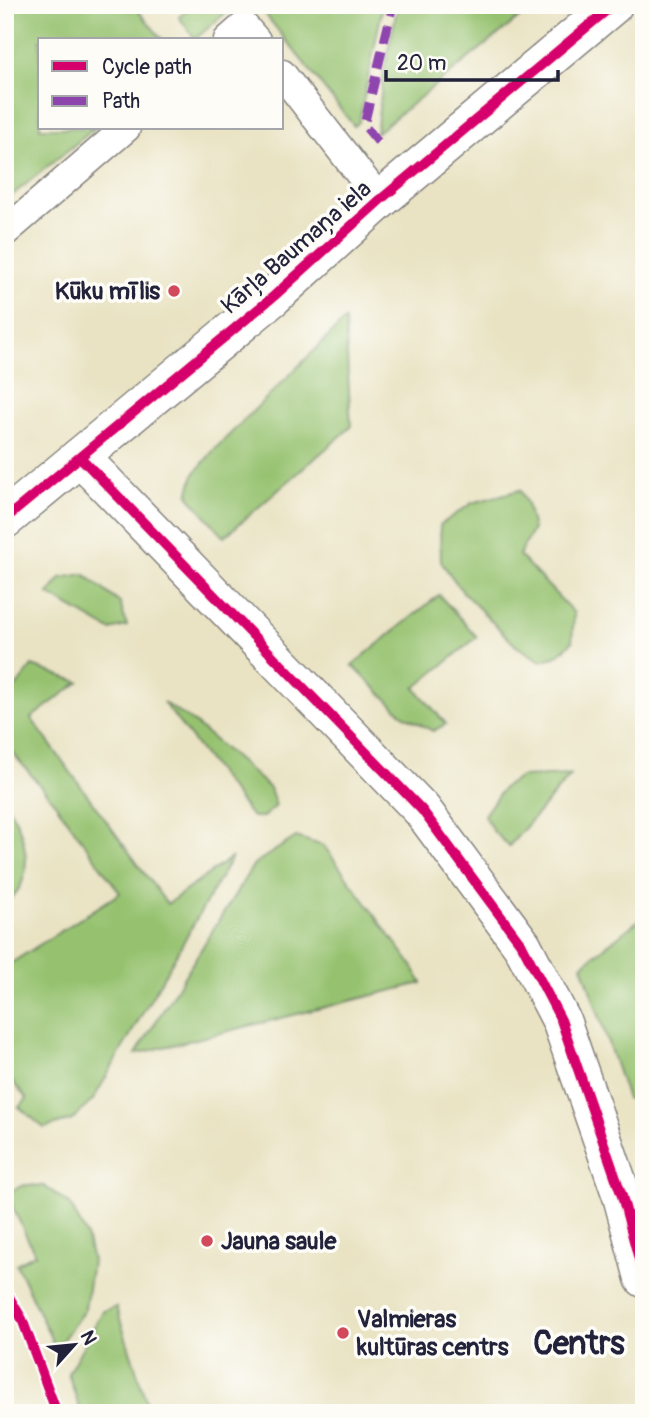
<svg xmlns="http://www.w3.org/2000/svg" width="649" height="1418" font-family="Pangolin,sans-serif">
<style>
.green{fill:#96c270;stroke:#5c7256;stroke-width:2}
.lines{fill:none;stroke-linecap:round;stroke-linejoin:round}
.service-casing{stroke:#86827f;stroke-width:31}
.minor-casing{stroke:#86827f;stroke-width:41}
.tertiary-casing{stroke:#86827f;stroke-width:41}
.service{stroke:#fff;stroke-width:28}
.minor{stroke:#fff;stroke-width:38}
.tertiary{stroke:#fff;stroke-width:38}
.quiet{stroke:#8e44ad;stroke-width:9;stroke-dasharray:18 9;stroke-linecap:butt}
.cycleway-casing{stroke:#fdfcf7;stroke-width:15}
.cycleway{stroke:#d6006c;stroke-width:10}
.poi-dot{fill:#d1495b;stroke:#fdfcf7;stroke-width:2.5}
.labels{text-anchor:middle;stroke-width:7;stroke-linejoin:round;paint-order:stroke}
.street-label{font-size:24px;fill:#22223b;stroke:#fdfcf7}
.poi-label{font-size:24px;font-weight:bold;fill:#22223b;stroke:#fdfcf7;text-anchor:start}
.district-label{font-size:32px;font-weight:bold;fill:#22223b;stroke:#fdfcf7}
</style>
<rect width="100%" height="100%" fill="#fdfcf7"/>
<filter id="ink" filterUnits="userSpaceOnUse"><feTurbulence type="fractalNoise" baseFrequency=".0143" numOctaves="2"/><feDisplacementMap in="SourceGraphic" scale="14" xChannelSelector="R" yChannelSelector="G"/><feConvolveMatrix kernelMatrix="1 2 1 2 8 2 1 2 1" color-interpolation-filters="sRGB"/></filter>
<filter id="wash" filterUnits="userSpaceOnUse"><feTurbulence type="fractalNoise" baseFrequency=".00686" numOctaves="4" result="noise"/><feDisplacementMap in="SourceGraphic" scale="28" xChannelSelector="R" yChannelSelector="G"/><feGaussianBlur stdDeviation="1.57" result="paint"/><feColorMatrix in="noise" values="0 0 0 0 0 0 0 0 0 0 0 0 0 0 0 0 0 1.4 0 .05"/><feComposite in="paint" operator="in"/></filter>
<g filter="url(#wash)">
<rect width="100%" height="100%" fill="#e9e3c3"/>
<path class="green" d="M 5,5 L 133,5 L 163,40 L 40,40 L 40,128 L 95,128 L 5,201 Z
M 193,5 L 235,5 L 195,39 L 179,17 Z
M 258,5 L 383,5 L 359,122 L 354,126 Z
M 398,5 L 535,5 L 376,133 L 384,70 Z
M 345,320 L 351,427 L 224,537 L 188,495 L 194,474 L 214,450 Z
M 520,490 L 527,504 L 533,529 L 519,555 L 574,613 L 572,642 L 557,656 L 541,661 L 516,646 L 463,592 L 441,562 L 440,525 L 472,503 Z
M 84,574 L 120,603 L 127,626 L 110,630 L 48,594 L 61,578 Z
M 439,595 L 477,637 L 415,688 L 446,724 L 433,731 L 403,715 L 352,665 Z
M 32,666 L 79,682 L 31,718 L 167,904 L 232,857 L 93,1100 L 72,1120 L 44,1128 L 19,1107 L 27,1099 L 5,1073 L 5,967 L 120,893 L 55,803 L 5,744 L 5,702 Z
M 163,702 L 192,721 L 270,788 L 276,806 L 263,817 L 252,817 Z
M 571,775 L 509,846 L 493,831 L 484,815 L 504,787 L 521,777 Z
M 5,803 C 22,824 33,862 20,887 C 16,894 10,900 5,905 Z
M 296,837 L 324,846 L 411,964 L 422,983 L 136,1054 L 254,864 Z
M 644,916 L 644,1099 L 627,1099 L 582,965 Z
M 24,1185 L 44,1186 L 70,1204 L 86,1235 L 92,1261 L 85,1309 L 56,1349 L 16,1264 L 35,1254 L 6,1193 Z
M 116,1307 L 150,1413 L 81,1413 L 68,1373 L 103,1311 Z"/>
</g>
<g filter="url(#ink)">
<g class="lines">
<g class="service-casing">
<path id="service" d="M 228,40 L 244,26 L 256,40
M 282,74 L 380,200
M 5,232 L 126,128"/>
</g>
<g class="minor-casing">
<path id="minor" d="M 80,457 L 422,810 L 522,945 L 561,1020 L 622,1196 L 644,1278"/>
</g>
<g class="tertiary-casing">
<path id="tertiary" d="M 5,519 L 274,296 L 380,200 L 613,5"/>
</g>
<use href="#service" class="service"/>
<use href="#minor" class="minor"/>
<use href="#tertiary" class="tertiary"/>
<path class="quiet" d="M 378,142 L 364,125 L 393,5"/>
<g class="cycleway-casing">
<path id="cycleway" d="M 80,457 L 422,810 L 522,945 L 561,1020 L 622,1196 L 644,1278
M 5,519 L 274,296 L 380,200 L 613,5
M 5,1290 L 22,1319 L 57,1413"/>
</g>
<use href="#cycleway" class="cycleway"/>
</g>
</g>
<g class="poi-dot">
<circle cx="174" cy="291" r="7"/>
<circle cx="207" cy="1241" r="7"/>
<circle cx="343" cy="1333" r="7"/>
</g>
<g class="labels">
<g class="street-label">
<text transform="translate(296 247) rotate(-41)" y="8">Kārļa Baumaņa iela</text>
</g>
<g class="poi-label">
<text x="160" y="299" text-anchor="end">Kūku mīlis</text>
<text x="221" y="1249">Jauna saule</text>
<text x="357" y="1327">Valmieras<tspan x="357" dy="28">kultūras centrs</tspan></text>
</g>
<g class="district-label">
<text x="579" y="1354">Centrs</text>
</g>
</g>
<rect width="649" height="1418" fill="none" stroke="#fdfcf7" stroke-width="28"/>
<rect x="38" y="38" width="245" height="91" fill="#fdfcf7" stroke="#a5a5ac" stroke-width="2"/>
<rect x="52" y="61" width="35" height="10" fill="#d6006c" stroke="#a5a5ac" stroke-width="2"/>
<text x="102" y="74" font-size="21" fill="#22223b">Cycle path</text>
<rect x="52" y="96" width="35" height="10" fill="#8e44ad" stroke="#a5a5ac" stroke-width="2"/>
<text x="102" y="108" font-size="21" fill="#22223b">Path</text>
<g transform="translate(74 1345) rotate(63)" stroke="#fdfcf7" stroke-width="5" paint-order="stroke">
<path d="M0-5L12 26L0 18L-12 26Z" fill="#22223b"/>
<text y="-10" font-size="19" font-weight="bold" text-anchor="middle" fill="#22223b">N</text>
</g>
<path d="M386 70v10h172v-10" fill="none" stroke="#22223b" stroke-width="3.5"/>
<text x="397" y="70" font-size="21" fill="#22223b" stroke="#fdfcf7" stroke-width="5" paint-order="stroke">20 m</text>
</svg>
